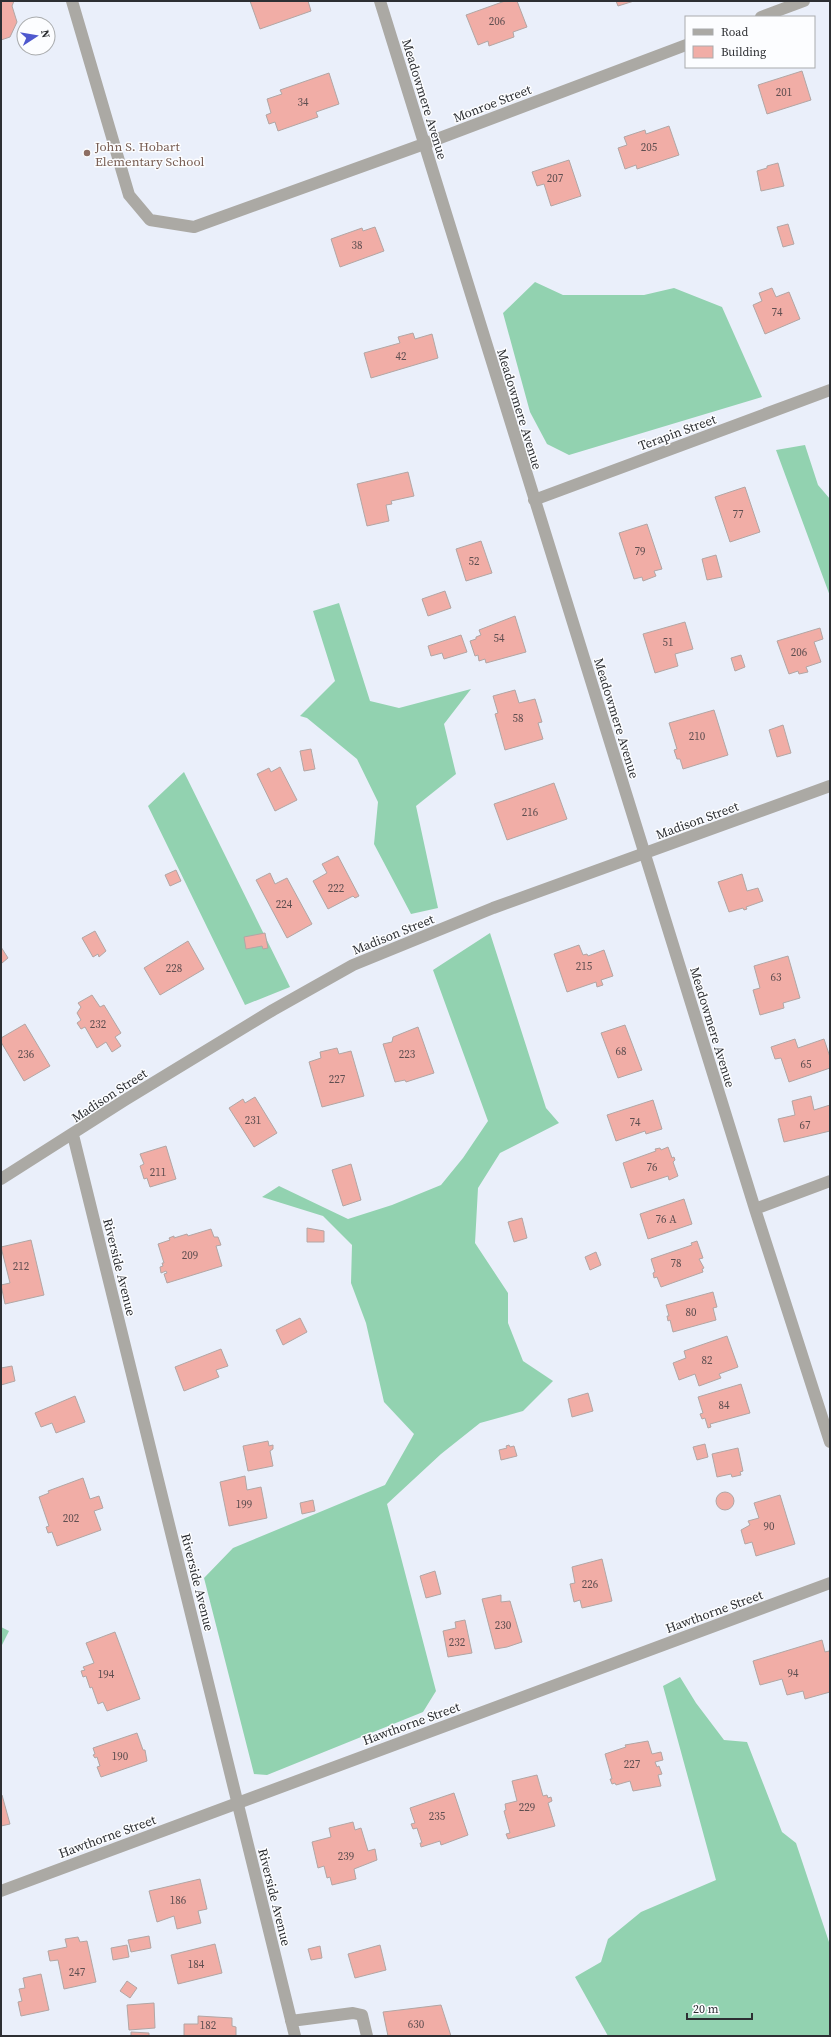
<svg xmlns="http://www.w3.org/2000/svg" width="831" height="2037" font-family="'Source Serif 4',serif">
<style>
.forest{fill:#92d2b0}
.building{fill:#f1ada6;stroke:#b2a6a4}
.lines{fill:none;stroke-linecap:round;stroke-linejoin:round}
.minor{stroke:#aba9a4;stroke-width:12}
.education-dot{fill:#8d6e63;stroke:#fcfdff;stroke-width:1.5}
.labels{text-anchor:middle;stroke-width:3;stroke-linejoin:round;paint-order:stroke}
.number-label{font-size:11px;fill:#5e4e50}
.street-label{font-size:13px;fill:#2d2f33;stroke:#fcfdff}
.education-label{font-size:13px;fill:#785e54;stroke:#fcfdff;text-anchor:start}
</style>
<rect width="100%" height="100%" fill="#eaeffa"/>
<path class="forest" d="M 535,282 L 563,295 L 644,295 L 674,288 L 722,307 L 762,397 L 569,455 L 547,444 L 530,412 L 503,313 Z
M 805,445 L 818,485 L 830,499 L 830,596 L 776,450 Z
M 339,603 L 370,701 L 399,708 L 471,689 L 444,724 L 456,774 L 416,806 L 438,908 L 411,914 L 374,844 L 378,802 L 357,759 L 307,718 L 300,716 L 335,681 L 313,611 Z
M 184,772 L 290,987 L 245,1005 L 148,806 Z
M 490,933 L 546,1108 L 559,1123 L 500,1153 L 478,1188 L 475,1243 L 508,1293 L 508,1323 L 523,1361 L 553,1381 L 523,1411 L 480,1423 L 441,1454 L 387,1504 L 436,1691 L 423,1712 L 267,1775 L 254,1774 L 204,1578 L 233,1548 L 385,1485 L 414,1434 L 384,1402 L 366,1323 L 351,1283 L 352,1245 L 323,1216 L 262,1197 L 279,1186 L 348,1219 L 392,1205 L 441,1185 L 463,1158 L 488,1121 L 433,970 Z
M 1,1627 L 9,1631 L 1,1647 Z
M 680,1677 L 696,1703 L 724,1740 L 747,1742 L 782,1832 L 796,1843 L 830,1945 L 830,2036 L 608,2036 L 575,1977 L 601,1962 L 608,1939 L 641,1912 L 716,1880 L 663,1686 Z"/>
<path class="building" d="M 1,1 L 14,1 L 12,6 L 17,22 L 10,37 L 1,40 Z
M 250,1 L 308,1 L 311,11 L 260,29 Z
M 505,1 L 517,1 L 527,27 L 513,32 L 514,37 L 489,46 L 488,41 L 478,45 L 466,15 Z
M 616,1 L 634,1 L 618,6 Z
M 802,71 L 811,100 L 767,114 L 758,85 Z
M 329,73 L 339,104 L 316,112 L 318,117 L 278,131 L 275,122 L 269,124 L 266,115 L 271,113 L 267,99 L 282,94 L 280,90 Z
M 669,126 L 679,155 L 637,169 L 636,165 L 625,169 L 618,148 L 627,145 L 624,137 L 645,130 L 646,134 Z
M 569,160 L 581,196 L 551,206 L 544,184 L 537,186 L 532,172 Z
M 778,163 L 784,186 L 761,191 L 757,171 L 767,168 L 767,166 Z
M 788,224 L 794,244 L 783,247 L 777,227 Z
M 375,227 L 384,251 L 340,267 L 331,239 L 362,228 L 363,231 Z
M 772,288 L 776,297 L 789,292 L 800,319 L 765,334 L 753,305 L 762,301 L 759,293 Z
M 413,333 L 415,339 L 432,334 L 438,358 L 371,378 L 364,353 L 400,343 L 398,337 Z
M 408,472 L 414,496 L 391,501 L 392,504 L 386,505 L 389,521 L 367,526 L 357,484 Z
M 745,487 L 760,532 L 730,542 L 715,497 Z
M 647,524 L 662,569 L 654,571 L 656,576 L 643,581 L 642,577 L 634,579 L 619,533 Z
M 481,541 L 492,573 L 466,581 L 456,549 Z
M 716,555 L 722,577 L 707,580 L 702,559 Z
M 445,591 L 451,608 L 428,616 L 422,599 Z
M 515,616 L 526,652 L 486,663 L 485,659 L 479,661 L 478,655 L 475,656 L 470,641 L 476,639 L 476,637 L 481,635 L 479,630 Z
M 685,622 L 693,649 L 675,654 L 678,666 L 655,673 L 643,634 Z
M 820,628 L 823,639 L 814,642 L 821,662 L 806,667 L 808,672 L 799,674 L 798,671 L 789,674 L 777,641 Z
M 461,635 L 467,652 L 444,659 L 442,653 L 431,656 L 428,646 Z
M 741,655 L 745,667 L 735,671 L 731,658 Z
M 515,690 L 519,703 L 535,699 L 542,722 L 538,723 L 543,739 L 505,750 L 495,714 L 498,713 L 493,696 Z
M 714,710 L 728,755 L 683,769 L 680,759 L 677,759 L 674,750 L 677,749 L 669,723 Z
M 783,725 L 791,753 L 777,757 L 769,730 Z
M 311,749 L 315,769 L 304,771 L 300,751 Z
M 280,767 L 297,800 L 275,811 L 257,774 L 269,768 L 271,772 Z
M 554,783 L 567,819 L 507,840 L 494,804 Z
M 338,856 L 359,896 L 355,898 L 353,896 L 328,909 L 313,881 L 327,873 L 322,864 Z
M 176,870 L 181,881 L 170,886 L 165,875 Z
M 270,873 L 275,884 L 287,878 L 312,924 L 287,938 L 256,880 Z
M 742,874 L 747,891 L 758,888 L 763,901 L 746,907 L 747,909 L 744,910 L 743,908 L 729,912 L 718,882 Z
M 95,931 L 106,951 L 99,957 L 98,954 L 93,957 L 82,938 Z
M 265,933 L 268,948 L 263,949 L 262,946 L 246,949 L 244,937 Z
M 188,941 L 204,969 L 160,995 L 144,968 Z
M 579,945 L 583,955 L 587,954 L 588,956 L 604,950 L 613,976 L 601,980 L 603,985 L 597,987 L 596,982 L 567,992 L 554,954 Z
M 1,947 L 8,958 L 2,963 L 1,962 Z
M 788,956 L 800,998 L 783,1003 L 784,1008 L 760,1015 L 753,990 L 760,988 L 754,966 Z
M 92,995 L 100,1007 L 104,1005 L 121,1033 L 115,1037 L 121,1046 L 112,1052 L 106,1042 L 97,1048 L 85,1027 L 81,1029 L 77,1023 L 81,1020 L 77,1013 L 81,1007 L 78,1003 Z
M 25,1024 L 50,1066 L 24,1081 L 1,1042 L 1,1038 Z
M 625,1025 L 642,1070 L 618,1078 L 601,1033 Z
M 418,1027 L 434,1073 L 406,1082 L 405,1080 L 395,1082 L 383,1044 L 392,1042 L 393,1037 Z
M 795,1039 L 798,1048 L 824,1039 L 830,1057 L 830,1068 L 789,1082 L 781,1058 L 775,1059 L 771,1047 Z
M 337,1048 L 339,1054 L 351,1051 L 364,1096 L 322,1107 L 309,1062 L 321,1058 L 320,1052 Z
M 811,1096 L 814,1110 L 830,1105 L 830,1131 L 784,1142 L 778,1119 L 795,1115 L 792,1101 Z
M 255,1097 L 277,1133 L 254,1147 L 229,1108 L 243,1099 L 245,1103 Z
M 653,1100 L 662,1129 L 646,1134 L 645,1131 L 616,1141 L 607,1115 Z
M 166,1146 L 176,1179 L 150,1187 L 147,1178 L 144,1179 L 140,1166 L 144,1164 L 140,1154 Z
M 668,1147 L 672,1158 L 674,1157 L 675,1160 L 673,1162 L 678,1176 L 669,1180 L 668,1176 L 631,1188 L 623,1163 L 656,1151 L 655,1149 L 660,1148 L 661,1150 Z
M 351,1164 L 361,1200 L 343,1206 L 332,1170 Z
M 684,1199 L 692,1224 L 648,1239 L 640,1214 Z
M 522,1218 L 527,1238 L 514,1242 L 508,1222 Z
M 307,1228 L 324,1231 L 324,1242 L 307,1242 Z
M 211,1229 L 214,1237 L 218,1237 L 221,1245 L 216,1246 L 222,1266 L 167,1283 L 164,1274 L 167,1273 L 166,1271 L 161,1273 L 160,1267 L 163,1266 L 162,1263 L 164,1263 L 158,1244 L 170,1240 L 169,1238 L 174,1236 L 174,1238 L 187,1234 L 188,1236 Z
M 31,1240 L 44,1295 L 5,1304 L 1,1285 L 10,1283 L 1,1247 Z
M 697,1241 L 703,1258 L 699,1259 L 704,1268 L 702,1269 L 703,1272 L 661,1287 L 657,1277 L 654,1278 L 653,1273 L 655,1272 L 651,1259 L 692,1245 L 691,1243 Z
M 596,1252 L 601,1265 L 590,1270 L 585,1257 Z
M 713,1292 L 717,1307 L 713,1308 L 716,1320 L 673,1332 L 670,1320 L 668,1321 L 667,1316 L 669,1316 L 666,1305 Z
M 300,1318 L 307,1332 L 283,1345 L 276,1330 Z
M 727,1336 L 738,1367 L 719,1374 L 721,1378 L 699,1386 L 695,1374 L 679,1380 L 673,1363 L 686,1358 L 684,1351 Z
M 221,1349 L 228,1366 L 216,1370 L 219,1377 L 184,1391 L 175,1367 Z
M 12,1366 L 15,1381 L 1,1385 L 1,1368 Z
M 741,1384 L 750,1413 L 710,1424 L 711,1427 L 708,1428 L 705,1418 L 702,1419 L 700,1414 L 703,1413 L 698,1397 Z
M 588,1393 L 593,1411 L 572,1417 L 568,1399 Z
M 75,1396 L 85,1422 L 56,1433 L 52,1423 L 41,1427 L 35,1413 Z
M 268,1441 L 269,1446 L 273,1445 L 273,1449 L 270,1451 L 273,1466 L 248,1471 L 243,1446 Z
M 705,1444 L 708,1457 L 697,1460 L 693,1447 Z
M 509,1445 L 510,1447 L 514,1446 L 517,1456 L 501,1460 L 499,1450 L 507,1448 L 506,1446 Z
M 738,1448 L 743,1471 L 740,1472 L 741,1475 L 732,1477 L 731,1474 L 717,1477 L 712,1454 Z
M 245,1476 L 247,1490 L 261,1487 L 267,1518 L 229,1526 L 220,1482 Z
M 83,1478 L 90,1499 L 99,1496 L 103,1508 L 94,1511 L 101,1530 L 57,1546 L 52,1532 L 48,1533 L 46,1527 L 49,1526 L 39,1497 L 49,1493 L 48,1491 Z
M716 1501a9 9 0 1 1 18 0a9 9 0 1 1-18 0Z
M 780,1495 L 795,1544 L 756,1556 L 752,1542 L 745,1544 L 741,1530 L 750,1525 L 748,1521 L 759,1518 L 754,1503 Z
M 313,1500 L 315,1511 L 302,1514 L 300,1503 Z
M 602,1559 L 612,1601 L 582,1608 L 580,1600 L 574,1602 L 570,1584 L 575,1583 L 572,1567 Z
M 435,1571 L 441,1594 L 426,1598 L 420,1576 Z
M 501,1595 L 501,1602 L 510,1601 L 522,1642 L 507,1647 L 495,1649 L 482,1599 Z
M 465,1620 L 472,1653 L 448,1657 L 443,1631 L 456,1628 L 455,1622 Z
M 115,1632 L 140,1699 L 107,1711 L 103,1702 L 98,1704 L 92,1687 L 90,1688 L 86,1676 L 83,1677 L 81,1671 L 85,1670 L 83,1667 L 94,1663 L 86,1643 Z
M 822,1640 L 825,1652 L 829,1651 L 830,1654 L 830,1692 L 805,1699 L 803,1691 L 787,1695 L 782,1679 L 760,1685 L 753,1661 Z
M 137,1733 L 143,1750 L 145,1750 L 147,1761 L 101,1777 L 97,1767 L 100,1766 L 97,1757 L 95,1758 L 93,1755 L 95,1754 L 93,1748 Z
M 648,1741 L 652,1754 L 661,1752 L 663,1760 L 655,1762 L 657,1767 L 659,1766 L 662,1774 L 658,1775 L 661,1786 L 633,1791 L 630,1781 L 616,1785 L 615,1783 L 612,1784 L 610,1779 L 612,1779 L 605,1754 L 626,1747 L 625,1745 Z
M 537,1775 L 543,1796 L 547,1795 L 548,1798 L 551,1797 L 552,1801 L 548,1803 L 555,1826 L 508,1839 L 506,1834 L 510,1833 L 504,1811 L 506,1810 L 505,1804 L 517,1801 L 512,1781 Z
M 454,1793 L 468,1835 L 441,1845 L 440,1841 L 421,1847 L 420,1843 L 422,1843 L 417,1828 L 413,1829 L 411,1824 L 415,1823 L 410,1808 Z
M 2,1795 L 10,1824 L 1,1826 L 1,1796 Z
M 353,1822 L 355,1830 L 361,1828 L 368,1851 L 375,1849 L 377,1860 L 354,1869 L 356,1879 L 332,1885 L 330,1877 L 327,1878 L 324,1866 L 318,1868 L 312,1842 L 331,1837 L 329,1828 Z
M 200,1879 L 207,1909 L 198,1911 L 201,1923 L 177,1929 L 174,1916 L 157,1922 L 149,1891 Z
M 149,1936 L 151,1948 L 131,1952 L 128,1940 Z
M 78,1937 L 80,1942 L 87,1941 L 96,1982 L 64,1989 L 58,1960 L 50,1961 L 48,1951 L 67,1947 L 65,1939 Z
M 215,1944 L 222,1973 L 178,1984 L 171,1955 Z
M 127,1945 L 129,1957 L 113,1960 L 111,1948 Z
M 380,1945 L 386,1970 L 355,1978 L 348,1954 Z
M 320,1946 L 322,1958 L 311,1960 L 308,1949 Z
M 41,1974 L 49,2010 L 21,2016 L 18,2002 L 22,2001 L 19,1989 L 25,1988 L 23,1978 Z
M 127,1981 L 137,1988 L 130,1998 L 120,1991 Z
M 154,2003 L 155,2028 L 129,2030 L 127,2005 Z
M 441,2005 L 451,2036 L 388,2036 L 383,2012 Z
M 198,2016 L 232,2018 L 232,2026 L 236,2027 L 236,2036 L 184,2036 L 184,2024 L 198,2024 Z
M 131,2032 L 149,2033 L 149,2036 L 131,2036 Z"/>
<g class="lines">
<path class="minor" d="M 72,1 L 129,195 L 150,220 L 194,227 L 424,144 L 686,45
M 380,1 L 755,1209 L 830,1442
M 761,17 L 804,1
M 534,500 L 830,390
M 73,1135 L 295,2036
M 1,1179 L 125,1100 L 273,1010 L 353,965 L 493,908 L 830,786
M 755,1209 L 830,1181
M 1,1891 L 830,1583
M 291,2021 L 353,2013 L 362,2015 L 367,2036"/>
</g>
<circle class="education-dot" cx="87" cy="153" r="4"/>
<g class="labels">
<g class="number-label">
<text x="497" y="25">206</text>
<text x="784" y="96">201</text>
<text x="303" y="106">34</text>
<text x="649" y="151">205</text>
<text x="555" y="182">207</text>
<text x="357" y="249">38</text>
<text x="777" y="316">74</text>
<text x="401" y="360">42</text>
<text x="738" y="518">77</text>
<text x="640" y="555">79</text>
<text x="474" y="565">52</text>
<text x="499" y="642">54</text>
<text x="668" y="646">51</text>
<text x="799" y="656">206</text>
<text x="518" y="722">58</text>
<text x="697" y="740">210</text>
<text x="530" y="816">216</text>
<text x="336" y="892">222</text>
<text x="284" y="908">224</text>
<text x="584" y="970">215</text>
<text x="174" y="972">228</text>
<text x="776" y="981">63</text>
<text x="98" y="1028">232</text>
<text x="621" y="1055">68</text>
<text x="26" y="1058">236</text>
<text x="407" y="1058">223</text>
<text x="806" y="1068">65</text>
<text x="337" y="1083">227</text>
<text x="253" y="1124">231</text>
<text x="635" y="1126">74</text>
<text x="805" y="1129">67</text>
<text x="652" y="1171">76</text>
<text x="158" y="1176">211</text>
<text x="666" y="1223">76 A</text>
<text x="190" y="1259">209</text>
<text x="676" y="1267">78</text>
<text x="21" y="1270">212</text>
<text x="691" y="1316">80</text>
<text x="707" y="1364">82</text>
<text x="724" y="1409">84</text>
<text x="244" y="1508">199</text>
<text x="71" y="1522">202</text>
<text x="769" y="1530">90</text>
<text x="590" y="1588">226</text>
<text x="503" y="1629">230</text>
<text x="457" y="1646">232</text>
<text x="793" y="1677">94</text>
<text x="106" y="1678">194</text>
<text x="120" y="1760">190</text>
<text x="632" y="1768">227</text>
<text x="527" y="1811">229</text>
<text x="437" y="1820">235</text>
<text x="346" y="1860">239</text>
<text x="178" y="1904">186</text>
<text x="196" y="1968">184</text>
<text x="77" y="1976">247</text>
<text x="416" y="2028">630</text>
<text x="208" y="2029">182</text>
</g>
<g class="street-label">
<text transform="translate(425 99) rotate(73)" y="5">Meadowmere Avenue</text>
<text transform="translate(492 103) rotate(-21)" y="5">Monroe Street</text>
<text transform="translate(520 409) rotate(73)" y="5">Meadowmere Avenue</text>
<text transform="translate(677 432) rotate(-20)" y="5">Terapin Street</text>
<text transform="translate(617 718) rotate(73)" y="5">Meadowmere Avenue</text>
<text transform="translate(697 820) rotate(-20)" y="5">Madison Street</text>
<text transform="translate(393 934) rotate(-22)" y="5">Madison Street</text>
<text transform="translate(713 1027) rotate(73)" y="5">Meadowmere Avenue</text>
<text transform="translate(109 1095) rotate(-33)" y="5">Madison Street</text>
<text transform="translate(120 1267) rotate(76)" y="5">Riverside Avenue</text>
<text transform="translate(198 1582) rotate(76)" y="5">Riverside Avenue</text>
<text transform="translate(714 1611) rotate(-20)" y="5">Hawthorne Street</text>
<text transform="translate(411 1723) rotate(-20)" y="5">Hawthorne Street</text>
<text transform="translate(107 1836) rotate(-20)" y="5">Hawthorne Street</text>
<text transform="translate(275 1897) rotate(76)" y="5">Riverside Avenue</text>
</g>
<g class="education-label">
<text x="95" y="151">John S. Hobart<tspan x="95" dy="15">Elementary School</tspan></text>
</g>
</g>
<rect width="831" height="2037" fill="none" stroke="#2d2f33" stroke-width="4"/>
<rect x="685" y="16" width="130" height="52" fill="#fcfdff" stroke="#a9abad"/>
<rect x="693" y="29" width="20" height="6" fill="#aba9a4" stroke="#a9abad"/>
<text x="721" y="36" font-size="12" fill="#2d2f33">Road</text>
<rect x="693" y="46" width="20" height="12" fill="#f1ada6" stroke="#a9abad"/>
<text x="721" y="56" font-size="12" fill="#2d2f33">Building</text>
<g transform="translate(36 36) rotate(78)"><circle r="19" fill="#fcfdff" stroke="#a9abad"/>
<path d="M0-3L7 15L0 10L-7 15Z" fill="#4e58ce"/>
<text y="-6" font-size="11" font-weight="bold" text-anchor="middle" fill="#2d2f33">N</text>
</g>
<path d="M687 2013v6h65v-6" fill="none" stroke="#2d2f33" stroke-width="2"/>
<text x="693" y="2013" font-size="12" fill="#2d2f33" stroke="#fcfdff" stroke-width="3" paint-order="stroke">20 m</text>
</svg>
